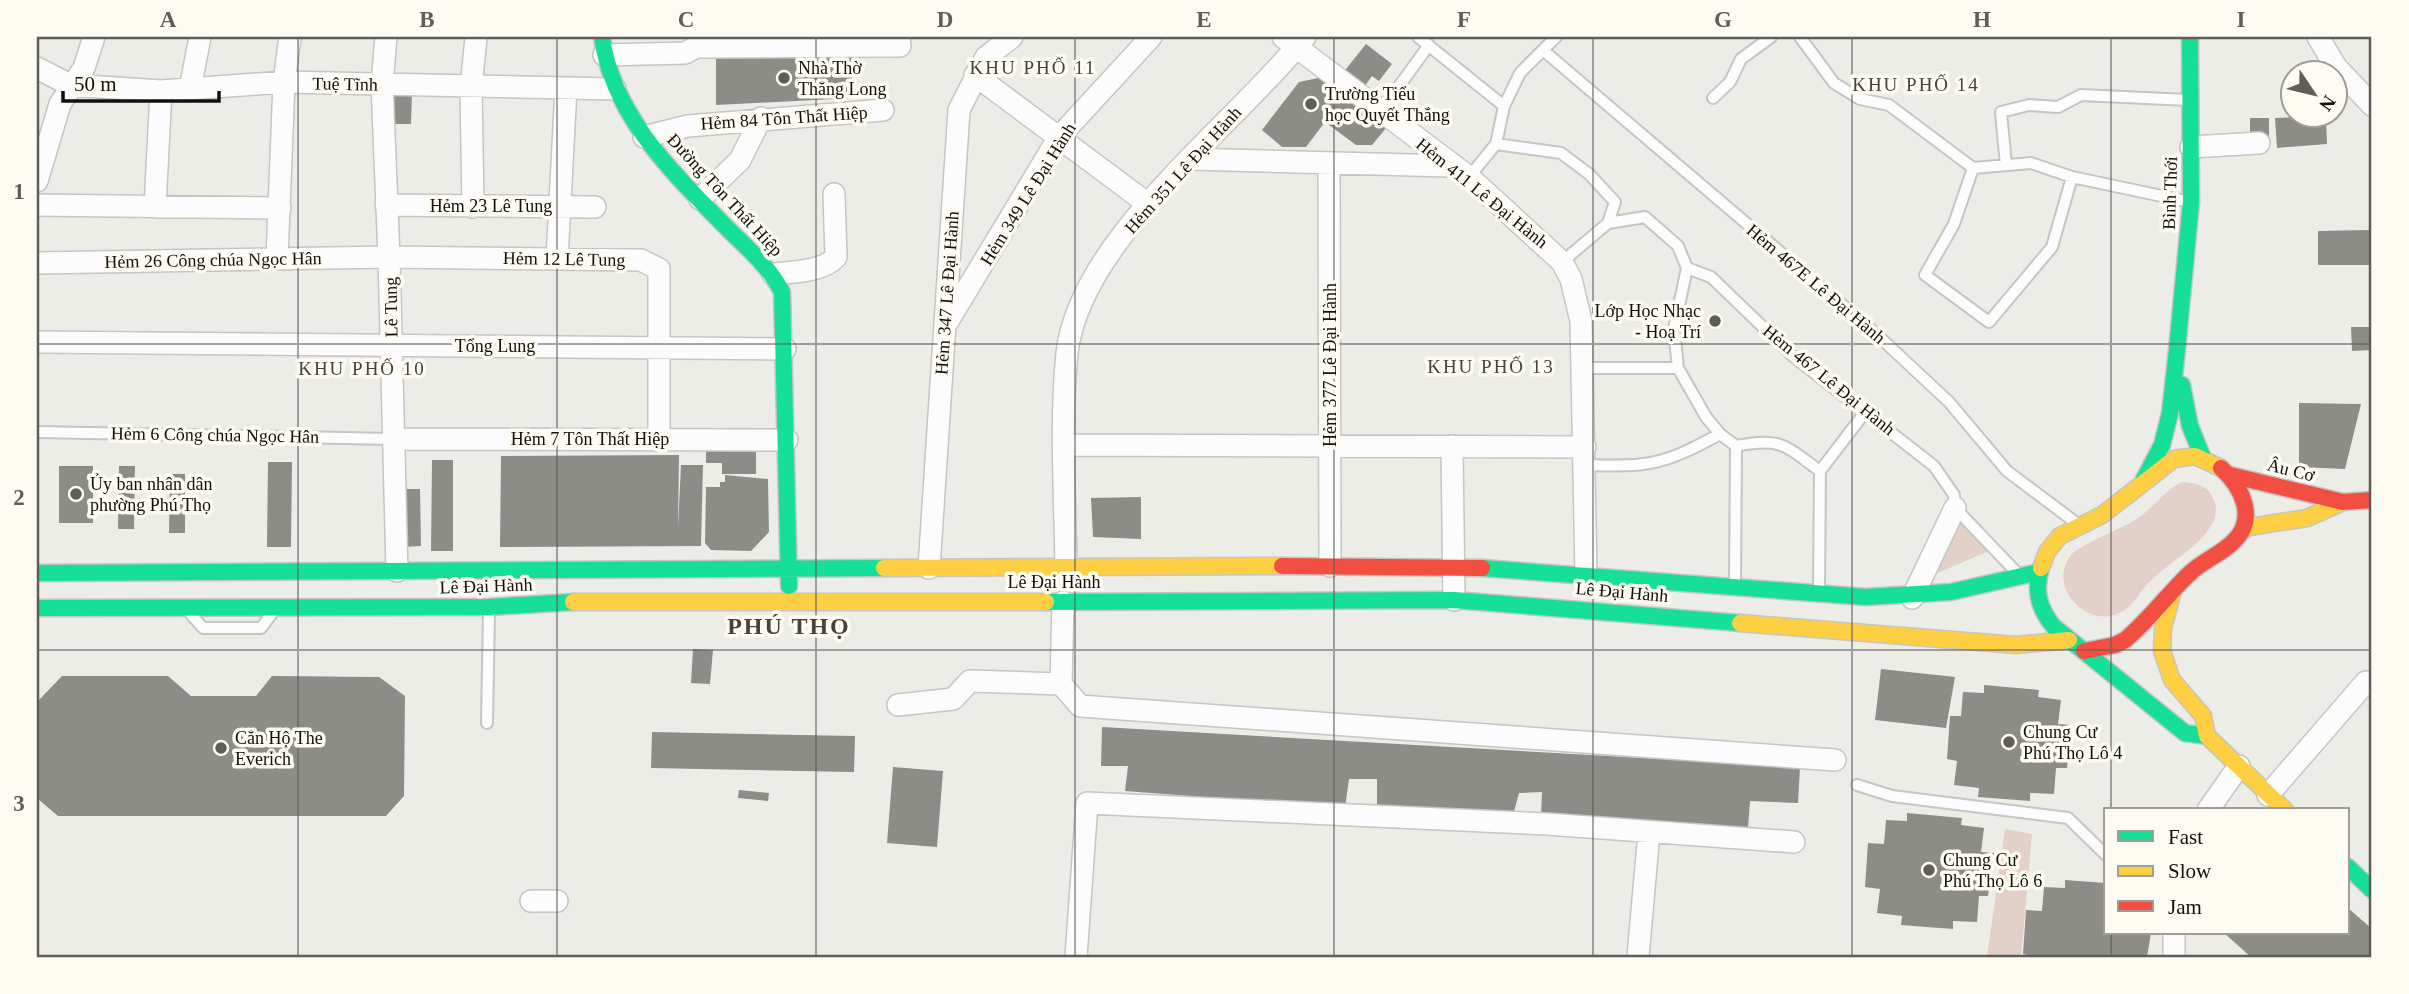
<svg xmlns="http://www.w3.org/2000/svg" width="2409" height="994" font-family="Georgia,serif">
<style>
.green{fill:#e2d0c9}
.building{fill:#8b8d86}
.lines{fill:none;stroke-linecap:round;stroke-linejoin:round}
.lane-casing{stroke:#c5c5c2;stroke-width:14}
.street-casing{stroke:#c5c5c2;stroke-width:24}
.fast-casing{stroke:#c5c5c2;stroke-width:19}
.slow-casing{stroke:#c5c5c2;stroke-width:19}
.jam-casing{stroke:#c5c5c2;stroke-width:19}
.lane{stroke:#fcfcfc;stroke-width:10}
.street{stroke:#fcfcfc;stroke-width:21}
.fast{stroke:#16e098;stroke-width:16}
.slow{stroke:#ffcf43;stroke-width:16}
.jam{stroke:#f24e42;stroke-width:16}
.grid{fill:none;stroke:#5e5d5a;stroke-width:2;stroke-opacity:0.55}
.poi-dot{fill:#5e5d5a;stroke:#fefbf2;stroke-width:2.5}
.labels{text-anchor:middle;stroke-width:7;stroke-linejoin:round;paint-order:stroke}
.poi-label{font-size:18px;fill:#11100d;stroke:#fefbf2;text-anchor:start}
.street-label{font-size:18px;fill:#11100d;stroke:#fefbf2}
.neighbourhood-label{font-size:19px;letter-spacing:2px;fill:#45433c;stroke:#fefbf2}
.district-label{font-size:24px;font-weight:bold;letter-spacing:2px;fill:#45433c;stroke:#fefbf2}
.neatline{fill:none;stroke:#5e5d5a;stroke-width:2.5}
.grid-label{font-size:23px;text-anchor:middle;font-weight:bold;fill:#5e5d5a}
</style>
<rect width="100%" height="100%" fill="#edede8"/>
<path class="green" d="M 2182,482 C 2195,483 2208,485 2213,498 C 2230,534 2165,561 2144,588 C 2139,594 2134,603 2127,608 C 2094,636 2044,589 2071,555 C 2079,545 2123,528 2137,519 C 2154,507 2164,491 2182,482 Z
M 1961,518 L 1989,551 L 1926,578 Z
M 2005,829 L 2032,834 L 2021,957 L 1987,957 Z"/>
<path class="building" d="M 1366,44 L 1392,64 L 1379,81 L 1372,76 L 1362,90 L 1342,74 Z
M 851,53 L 853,98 L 716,105 L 716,58 Z
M 1323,77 L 1387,127 L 1372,145 L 1356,145 L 1325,122 L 1306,147 L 1282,147 L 1262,130 L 1299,82 Z
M 394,92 L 412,92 L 411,124 L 393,124 Z
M 2326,116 L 2327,144 L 2277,148 L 2275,118 Z
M 2250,118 L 2269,118 L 2269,150 L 2250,150 Z
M 2369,230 L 2369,265 L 2318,265 L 2318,231 Z
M 2351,327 L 2372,327 L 2372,350 L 2352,351 Z
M 2299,403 L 2361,404 L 2345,469 L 2299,467 Z
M 706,449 L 756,449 L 756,474 L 722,474 L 722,463 L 706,463 Z
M 679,455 L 678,528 L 681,465 L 703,465 L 701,546 L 500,547 L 501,456 Z
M 432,460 L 453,460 L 453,551 L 431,551 Z
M 268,462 L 292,462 L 291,547 L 267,547 Z
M 59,466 L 93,466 L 93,523 L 59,523 Z
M 119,466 L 135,466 L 134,529 L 118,529 Z
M 170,474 L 185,474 L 185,533 L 169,533 Z
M 725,475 L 768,479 L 769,532 L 751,551 L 711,550 L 705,543 L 706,487 L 720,487 L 720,482 L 725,482 Z
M 403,489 L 420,489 L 421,546 L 403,547 Z
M 1141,497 L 1141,539 L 1093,537 L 1091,498 Z
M 693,649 L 713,650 L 710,684 L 691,683 Z
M 1881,669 L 1955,677 L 1946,728 L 1875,720 Z
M 62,676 L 168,676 L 191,696 L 256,696 L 272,676 L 379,677 L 405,696 L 404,796 L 386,816 L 58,816 L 38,799 L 39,700 Z
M 1984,685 L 2039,690 L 2038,697 L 2061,700 L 2058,724 L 2071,725 L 2067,768 L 2056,768 L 2054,794 L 2030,793 L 2030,801 L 1978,797 L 1979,788 L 1954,785 L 1957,761 L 1947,759 L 1950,716 L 1961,716 L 1963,692 L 1984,693 Z
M 1102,727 L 1800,767 L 1798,803 L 1750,801 L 1748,828 L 1541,816 L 1542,792 L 1519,793 L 1512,819 L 1377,806 L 1377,779 L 1349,779 L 1345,808 L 1125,791 L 1128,766 L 1101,766 Z
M 652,732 L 855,736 L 854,772 L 651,768 Z
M 893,767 L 943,771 L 937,847 L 887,843 Z
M 739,790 L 769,793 L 768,801 L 738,798 Z
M 1907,813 L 1962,818 L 1961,825 L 1984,828 L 1981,852 L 1994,853 L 1988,896 L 1979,896 L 1977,922 L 1953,921 L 1953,929 L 1901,925 L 1902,916 L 1877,913 L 1880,889 L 1865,887 L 1868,843 L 1884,844 L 1886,820 L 1907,821 Z
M 2065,880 L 2106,883 L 2106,933 L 2151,933 L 2147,957 L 2038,957 L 2023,954 L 2026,910 L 2042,911 L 2044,887 L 2065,888 Z
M 2348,908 L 2372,929 L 2372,957 L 2251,957 L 2224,933 L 2348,933 Z"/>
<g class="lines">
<g class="lane-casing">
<path id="lane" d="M 1418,37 L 1504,106
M 1800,37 L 1834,83 L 1860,99 L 1889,105 L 1973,168 L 2031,163 L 2072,177 L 2190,202
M 1544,51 L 1874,332 L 1949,402 L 2007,471 L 2075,522
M 1713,98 L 1730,82 L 1741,59 L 1771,37
M 1381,111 L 1429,45
M 1496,144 L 1561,153 L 1589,174 L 1615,202 L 1608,223 L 1645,217 L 1678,246 L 1687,268 L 1711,277 L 1794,357 L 1934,466 L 1954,495 L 1955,508 L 2019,575
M 2006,165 L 2001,112 L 2029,105 L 2058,107 L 2081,95 L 2188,100
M 1973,168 L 1954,224 L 1925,275 L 1989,322 L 2052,247 L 2072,177
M 1469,177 L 1496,144 L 1504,106 L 1520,73 L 1556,37
M 1562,262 L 1608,223
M 1687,268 L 1674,329 L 1678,368 L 1706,417 L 1720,434 L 1736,446
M 1584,368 L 1678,368
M 37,432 L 394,439
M 1736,446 C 1782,437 1784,445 1820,471
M 1586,465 C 1650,467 1663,465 1720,434
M 1735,586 L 1736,446
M 1819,593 L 1820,471 L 1866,411
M 189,612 L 203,628 L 261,628 L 273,612
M 487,723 L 489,610
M 1857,785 L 1892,796 L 2068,818 L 2106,855"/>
</g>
<g class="street-casing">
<path id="street" d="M 386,37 L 382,84 L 389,257 L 397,571
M 1283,37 L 1469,177 L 1562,262 L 1571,279 L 1581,321 L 1586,573
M 2318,37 L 2336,67 L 2372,105
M 604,55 L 685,53 L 696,47 L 900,46 L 899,37
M 37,68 L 70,85 L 161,91 L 284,82 L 615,89
M 975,75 L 1148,204
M 190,89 L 200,37
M 644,137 L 688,126 L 883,110
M 2191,147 L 2259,143
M 1190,159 L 1450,166
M 1329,164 L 1330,566
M 37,181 L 60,104 L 84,68 L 94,37
M 700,199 L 740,160 L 761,118
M 37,205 L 280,208
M 386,205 L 595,207
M 155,207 L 161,91
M 473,207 L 471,88 L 476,37
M 277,259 L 284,82 L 290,37
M 557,259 L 566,88
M 37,263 L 389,257 L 641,260 L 659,269 L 659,439
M 773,274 C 791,272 823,272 836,257 L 834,194
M 945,326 L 1059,137 L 1151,37
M 37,342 L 785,349
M 394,439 L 787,440
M 1065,445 L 1585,447
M 1452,446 L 1454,600
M 1066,566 C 1065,497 1060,421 1067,353 C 1080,238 1236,124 1305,37
M 929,568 L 959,110 L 986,57 L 1012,37
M 1912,598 L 1955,508
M 1063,602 L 1061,684 L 1080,706 L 1835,760
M 898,705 L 953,699 L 970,681 L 1061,684
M 2268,795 L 2366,682
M 2208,810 L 2239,766
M 531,901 L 557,901
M 1076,957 L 1087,803 L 1547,824 L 1794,842
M 1638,957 L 1649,832
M 2174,957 L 2174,933"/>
</g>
<g class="fast-casing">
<path id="fast" d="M 602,37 C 612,115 673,173 726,227 C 747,248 769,266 782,292 L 789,586
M 2182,385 L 2190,426 L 2203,458
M 2144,479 L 2162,445 L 2170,413 L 2177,350 L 2191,202 L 2190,37
M 1482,568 L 1866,597 L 1951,592 L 2039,572
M 2041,568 C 2034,591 2039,609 2054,627 L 2185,733 L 2207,736
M 37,573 L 884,568
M 1046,602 L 1454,600 L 1740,623
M 37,608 L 489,607 L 573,602
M 2348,867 L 2372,890"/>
</g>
<g class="slow-casing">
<path id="slow" d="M 2243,528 L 2307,518 L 2343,502
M 884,568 L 1282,566
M 2041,568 L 2047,552 L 2060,536 L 2102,515 L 2174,459 L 2195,456 L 2221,468
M 2173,591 L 2163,628 L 2162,651 L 2172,680 L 2203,716 L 2207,736 L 2285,810
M 573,602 L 1046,602
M 1740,623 L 2016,645 L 2069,640"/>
</g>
<g class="jam-casing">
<path id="jam" d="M 2230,475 L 2343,502 L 2372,500
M 1282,566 L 1482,568
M 2084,651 L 2115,645 L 2125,640 C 2149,620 2167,595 2189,574 C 2202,561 2220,555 2233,542 C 2258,519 2242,487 2221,468"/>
</g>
<use href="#lane" class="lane"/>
<use href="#street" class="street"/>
<use href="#fast" class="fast"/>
<use href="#slow" class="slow"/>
<use href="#jam" class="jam"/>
</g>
<path class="grid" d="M 298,37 L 298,957M 557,37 L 557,957M 816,37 L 816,957M 1075,37 L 1075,957M 1334,37 L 1334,957M 1593,37 L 1593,957M 1852,37 L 1852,957M 2111,37 L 2111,810M 37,344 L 2372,344M 37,650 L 2372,650M 2111,933 L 2111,957"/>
<g class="poi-dot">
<circle cx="784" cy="78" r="7"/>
<circle cx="1311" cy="104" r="7"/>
<circle cx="1715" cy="321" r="7"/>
<circle cx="76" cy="494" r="7"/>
<circle cx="2009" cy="742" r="7"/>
<circle cx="221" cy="748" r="7"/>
<circle cx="1929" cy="870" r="7"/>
</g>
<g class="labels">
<g class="poi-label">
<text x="798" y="74">Nhà Thờ<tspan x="798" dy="21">Thăng Long</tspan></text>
<text x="1325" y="100">Trường Tiểu<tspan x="1325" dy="21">học Quyết Thắng</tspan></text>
<text x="1701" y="317" text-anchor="end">Lớp Học Nhạc<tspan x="1701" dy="21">- Hoạ Trí</tspan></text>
<text x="90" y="490">Ủy ban nhân dân<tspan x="90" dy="21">phường Phú Thọ</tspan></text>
<text x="2023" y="738">Chung Cư<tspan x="2023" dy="21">Phú Thọ Lô 4</tspan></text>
<text x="235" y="744">Căn Hộ The<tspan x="235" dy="21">Everich</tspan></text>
<text x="1943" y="866">Chung Cư<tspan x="1943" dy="21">Phú Thọ Lô 6</tspan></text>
</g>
<g class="street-label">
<text transform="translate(345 84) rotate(1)" y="6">Tuệ Tĩnh</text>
<text transform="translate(784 118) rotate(-4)" y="6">Hẻm 84 Tôn Thất Hiệp</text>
<text transform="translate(1183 170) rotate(-48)" y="6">Hẻm 351 Lê Đại Hành</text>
<text transform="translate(1482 193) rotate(39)" y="6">Hẻm 411 Lê Đại Hành</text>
<text transform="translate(2170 193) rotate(-88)" y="6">Bình Thới</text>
<text transform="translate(1028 194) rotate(-58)" y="6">Hẻm 349 Lê Đại Hành</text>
<text transform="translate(725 195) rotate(47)" y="6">Đường Tôn Thất Hiệp</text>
<text x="491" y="212">Hẻm 23 Lê Tung</text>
<text transform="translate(564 259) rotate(1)" y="6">Hẻm 12 Lê Tung</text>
<text transform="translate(213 260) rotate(-1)" y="6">Hẻm 26 Công chúa Ngọc Hân</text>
<text transform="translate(1816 284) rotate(40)" y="6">Hẻm 467E Lê Đại Hành</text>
<text transform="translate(947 293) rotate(-86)" y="6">Hẻm 347 Lê Đại Hành</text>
<text transform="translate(391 307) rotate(-91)" y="6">Lê Tung</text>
<text x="495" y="352">Tổng Lung</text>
<text transform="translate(1330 365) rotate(-90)" y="6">Hẻm 377 Lê Đại Hành</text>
<text transform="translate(1829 380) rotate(39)" y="6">Hẻm 467 Lê Đại Hành</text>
<text transform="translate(215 435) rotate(1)" y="6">Hẻm 6 Công chúa Ngọc Hân</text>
<text x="590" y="445">Hẻm 7 Tôn Thất Hiệp</text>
<text transform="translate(2291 470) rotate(14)" y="6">Âu Cơ</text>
<text x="1054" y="588">Lê Đại Hành</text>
<text transform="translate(486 586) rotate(-2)" y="6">Lê Đại Hành</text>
<text transform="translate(1622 592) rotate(5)" y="6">Lê Đại Hành</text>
</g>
<g class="neighbourhood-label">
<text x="1033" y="74">KHU PHỐ 11</text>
<text x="1916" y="91">KHU PHỐ 14</text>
<text x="1491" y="373">KHU PHỐ 13</text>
<text x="362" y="375">KHU PHỐ 10</text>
</g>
<g class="district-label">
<text x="789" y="634">PHÚ THỌ</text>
</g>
</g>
<rect width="2409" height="994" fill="none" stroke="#fefbf2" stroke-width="77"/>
<rect x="2104" y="808" width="245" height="126" fill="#fefbf2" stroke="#9f9d96" stroke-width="2"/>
<rect x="2118" y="831" width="35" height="10" fill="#16e098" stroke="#9f9d96" stroke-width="2"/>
<text x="2168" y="844" font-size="21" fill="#11100d">Fast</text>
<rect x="2118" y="866" width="35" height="10" fill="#ffcf43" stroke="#9f9d96" stroke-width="2"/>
<text x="2168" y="878" font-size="21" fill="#11100d">Slow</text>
<rect x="2118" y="901" width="35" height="10" fill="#f24e42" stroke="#9f9d96" stroke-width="2"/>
<text x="2168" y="914" font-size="21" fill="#11100d">Jam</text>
<g transform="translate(2314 94) rotate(125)"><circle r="33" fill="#fefbf2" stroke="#9f9d96" stroke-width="2"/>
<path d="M0-5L12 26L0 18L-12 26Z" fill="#5e5d5a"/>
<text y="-10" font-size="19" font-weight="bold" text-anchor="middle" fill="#11100d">N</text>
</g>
<path d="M63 91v10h156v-10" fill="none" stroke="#11100d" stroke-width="3.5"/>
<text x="74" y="91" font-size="21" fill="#11100d" stroke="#fefbf2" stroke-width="5" paint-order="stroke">50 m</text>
<rect x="38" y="38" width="2332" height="918" class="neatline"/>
<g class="grid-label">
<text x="168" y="27">A</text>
<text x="427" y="27">B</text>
<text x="686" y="27">C</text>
<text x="945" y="27">D</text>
<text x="1204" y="27">E</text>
<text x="1464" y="27">F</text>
<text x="1723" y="27">G</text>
<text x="1982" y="27">H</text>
<text x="2241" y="27">I</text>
<text x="19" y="199">1</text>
<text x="19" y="505">2</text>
<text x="19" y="811">3</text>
</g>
</svg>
